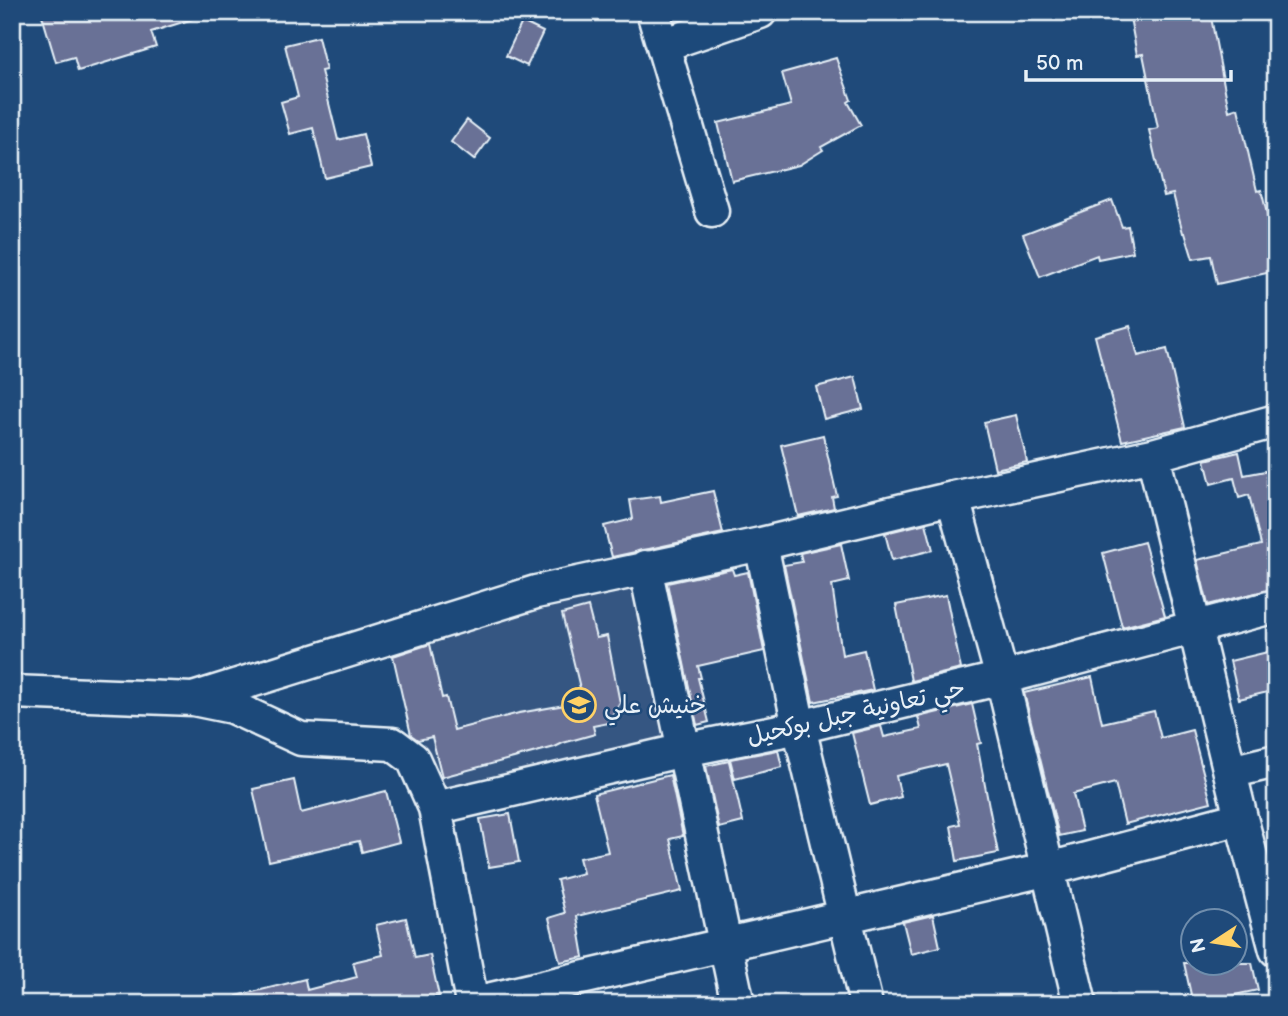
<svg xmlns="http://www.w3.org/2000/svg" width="1288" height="1016" font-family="'Balsamiq Sans','Playpen Sans Arabic',sans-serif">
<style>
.built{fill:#355682}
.building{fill:#697196;stroke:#e8f1f8;stroke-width:2}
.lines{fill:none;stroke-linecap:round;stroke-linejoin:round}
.minor-casing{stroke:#e8f1f8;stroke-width:37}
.minor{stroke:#1f4a7a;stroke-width:32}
.labels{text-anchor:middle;stroke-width:5;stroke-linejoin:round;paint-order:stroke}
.poi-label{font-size:24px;fill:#e8f1f8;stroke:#1f4a7a;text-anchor:start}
.street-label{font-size:24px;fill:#e8f1f8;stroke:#1f4a7a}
</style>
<rect width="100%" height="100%" fill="#1f4a7a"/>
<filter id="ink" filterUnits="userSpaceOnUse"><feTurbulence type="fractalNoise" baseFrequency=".0143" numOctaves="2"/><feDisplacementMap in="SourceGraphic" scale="14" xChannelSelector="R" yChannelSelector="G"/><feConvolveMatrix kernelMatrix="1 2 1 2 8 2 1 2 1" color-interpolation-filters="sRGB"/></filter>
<g filter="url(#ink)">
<path class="built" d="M 633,587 L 671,746 L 437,801 L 400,642 Z"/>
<path class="building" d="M 41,12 L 198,12 L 199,17 L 151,32 L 156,47 L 78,71 L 74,57 L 56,62 Z
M 1129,12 L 1210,12 L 1229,111 L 1238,108 L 1257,191 L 1261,190 L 1276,249 L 1276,271 L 1217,284 L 1211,256 L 1193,259 L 1185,233 L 1183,233 L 1173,194 L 1164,196 L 1149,130 L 1158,128 L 1143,54 L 1137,55 Z
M 522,22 L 543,32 L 527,66 L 506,56 Z
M 318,37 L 326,70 L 321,71 L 338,140 L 363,134 L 371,167 L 325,178 L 313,128 L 290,134 L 281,102 L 298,97 L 285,45 Z
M 836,58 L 851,100 L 848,102 L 861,125 L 821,147 L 823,150 L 799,165 L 732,181 L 718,123 L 791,105 L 782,73 Z
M 467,120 L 490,138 L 474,160 L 451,142 Z
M 1112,200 L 1122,227 L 1128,226 L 1133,252 L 1098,259 L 1097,255 L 1040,277 L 1023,234 Z
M 1130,326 L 1138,356 L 1167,349 L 1185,427 L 1122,441 L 1095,336 Z
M 855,377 L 863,409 L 824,419 L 816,387 Z
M 1016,415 L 1027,462 L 995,469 L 984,422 Z
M 823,435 L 837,496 L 832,497 L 834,508 L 798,516 L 781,445 Z
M 1239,452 L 1244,475 L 1276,469 L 1276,588 L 1208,605 L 1197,560 L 1261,545 L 1249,495 L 1239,498 L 1234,478 L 1211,484 L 1205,460 Z
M 713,491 L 723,533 L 612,557 L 604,526 L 633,519 L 630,500 L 660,496 L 661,502 Z
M 926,523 L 933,550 L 892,560 L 885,533 Z
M 1144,542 L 1165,616 L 1122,627 L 1103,553 Z
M 841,544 L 849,581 L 832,585 L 842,655 L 864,650 L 873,690 L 813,702 L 784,565 L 802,562 L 800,553 Z
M 732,569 L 734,575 L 748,572 L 764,651 L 698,666 L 701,678 L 698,678 L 709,722 L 697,725 L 667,583 Z
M 946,595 L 961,669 L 911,681 L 896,605 Z
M 588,607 L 596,638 L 607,636 L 620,703 L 608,723 L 593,726 L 595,734 L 563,743 L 555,747 L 442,777 L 432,737 L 418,740 L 411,735 L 393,656 L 430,644 L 442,698 L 446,697 L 454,730 L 519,713 L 570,704 L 580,688 L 562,614 Z
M 1276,650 L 1276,690 L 1239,699 L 1230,661 Z
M 1092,677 L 1102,723 L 1154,711 L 1161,738 L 1192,730 L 1211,802 L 1125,824 L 1115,783 L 1073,794 L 1082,831 L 1059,836 L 1024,693 Z
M 972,704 L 981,743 L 977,744 L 998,853 L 957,861 L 951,826 L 960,824 L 946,764 L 896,776 L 901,797 L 870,805 L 852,733 L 881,726 L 884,737 L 921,729 L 918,717 Z
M 778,750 L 782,767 L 735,779 L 730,759 Z
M 729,761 L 743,822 L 719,828 L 706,766 Z
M 670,775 L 683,836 L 670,839 L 682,891 L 577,916 L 584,957 L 560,962 L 549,918 L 565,913 L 557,880 L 583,873 L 579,858 L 608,852 L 594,794 Z
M 294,780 L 301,813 L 386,791 L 399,842 L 362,852 L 359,841 L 269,861 L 253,789 Z
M 510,814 L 519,862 L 489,867 L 480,819 Z
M 933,915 L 940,947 L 911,954 L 903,922 Z
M 406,918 L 415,958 L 430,955 L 439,996 L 404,1004 L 238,1004 L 237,996 L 305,979 L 307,990 L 357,977 L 353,962 L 383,955 L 376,925 Z
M 1184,963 L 1252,963 L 1258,990 L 1193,1004 Z"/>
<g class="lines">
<g class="minor-casing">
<path id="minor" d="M 653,12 L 712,211
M 663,45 L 760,12
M 1153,455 L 1241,818 L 1276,950
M 953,498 L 1002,678 L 1080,1004
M 761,544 L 799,727 L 866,1004
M 645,567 L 738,1004
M 12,692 L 193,699 L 232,707 L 301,739 L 393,744 L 413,759 L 435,808 L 472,1003
M 193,699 L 536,592 L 761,544 L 953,498 L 1153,455 L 1276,421
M 1230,772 L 1276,761
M 435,808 L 684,750 L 799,727 L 1002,678 L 1276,606
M 470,1004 L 1049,869 L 1241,818"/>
</g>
<use href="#minor" class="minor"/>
</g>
</g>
<defs>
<g id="school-ring" transform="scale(1.75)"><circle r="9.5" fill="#1f4a7a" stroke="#ffd166" stroke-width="1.5"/><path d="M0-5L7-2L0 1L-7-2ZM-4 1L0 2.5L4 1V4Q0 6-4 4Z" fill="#ffd166"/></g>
</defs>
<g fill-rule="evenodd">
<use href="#school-ring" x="579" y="705"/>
</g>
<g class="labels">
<g class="poi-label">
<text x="604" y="713">خنيش علي</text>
</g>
<g class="street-label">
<text transform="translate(856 712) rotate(-13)" y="8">حي تعاونية جبل بوكحيل</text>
</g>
</g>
<rect width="1288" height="1016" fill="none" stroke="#1f4a7a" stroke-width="42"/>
<rect x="21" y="21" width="1246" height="974" fill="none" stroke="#e8f1f8" stroke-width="2.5" filter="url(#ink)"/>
<g transform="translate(1214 942) rotate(258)"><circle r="33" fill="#1f4a7a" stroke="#6f8dac" stroke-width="2"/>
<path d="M0-5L12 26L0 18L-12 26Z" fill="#ffd166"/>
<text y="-10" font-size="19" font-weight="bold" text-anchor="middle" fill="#e8f1f8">N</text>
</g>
<path d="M1026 70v10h205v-10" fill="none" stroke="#e8f1f8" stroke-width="3.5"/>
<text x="1036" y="70" font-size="21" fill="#e8f1f8" stroke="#1f4a7a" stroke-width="5" paint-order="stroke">50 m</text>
</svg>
